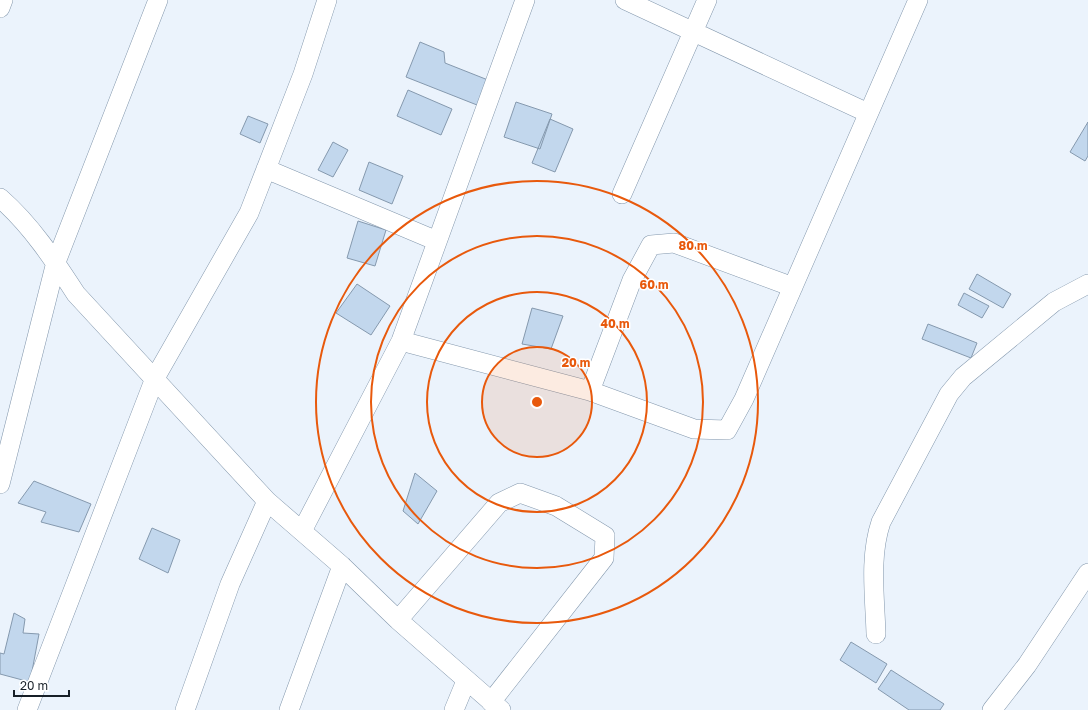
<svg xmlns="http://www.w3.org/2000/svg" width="1088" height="710" font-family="'Golos Text',sans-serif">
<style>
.building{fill:#c2d7ed;stroke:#8599ae}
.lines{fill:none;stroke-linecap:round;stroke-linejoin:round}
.minor-casing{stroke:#8498ad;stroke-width:20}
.minor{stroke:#fff;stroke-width:19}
.ring{fill:none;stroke:#e8590c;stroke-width:2}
.centre{fill:#e8590c;stroke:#fff;stroke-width:2}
.ring-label{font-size:12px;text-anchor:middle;font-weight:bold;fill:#e8590c;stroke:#fff;stroke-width:3;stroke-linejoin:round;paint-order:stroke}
</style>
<rect width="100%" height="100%" fill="#ebf3fc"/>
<path class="building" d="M 420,42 L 444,52 L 445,63 L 488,80 L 477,105 L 406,77 Z
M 408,90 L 452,109 L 441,135 L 397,116 Z
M 516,102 L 552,114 L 540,149 L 504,137 Z
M 248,116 L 268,124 L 260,143 L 240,134 Z
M 550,119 L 573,129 L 555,172 L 532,163 Z
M 1088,122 L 1088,156 L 1085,161 L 1070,152 Z
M 333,142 L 348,150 L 333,177 L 318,170 Z
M 369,162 L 403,176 L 392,204 L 359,190 Z
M 358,221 L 386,230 L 375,266 L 347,258 Z
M 977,274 L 1011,294 L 1003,308 L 969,289 Z
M 357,284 L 390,306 L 371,335 L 336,313 Z
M 964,293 L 989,306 L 982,318 L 958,305 Z
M 532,308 L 563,316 L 551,349 L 522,344 Z
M 928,324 L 977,343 L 971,358 L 922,339 Z
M 415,473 L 437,491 L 418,524 L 403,511 Z
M 34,481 L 91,504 L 79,532 L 41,522 L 46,512 L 18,503 Z
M 152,528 L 180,540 L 168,573 L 139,559 Z
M 14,613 L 25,619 L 23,633 L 39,634 L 30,682 L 0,674 L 0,653 L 4,654 Z
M 851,642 L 887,664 L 876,683 L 840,660 Z
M 891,670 L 944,704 L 940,710 L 909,710 L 878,689 Z"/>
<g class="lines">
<g class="minor-casing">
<path id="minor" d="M 625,0 L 868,113
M 0,8 L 3,0
M 266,169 L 437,241
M 622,194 L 707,0
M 0,198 C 31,225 54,260 76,294 L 267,501 L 342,566 L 398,620 L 501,710
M 401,341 L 590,391 L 694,429 L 727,430 L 744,399 L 918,0
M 590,391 L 632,280 L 651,245 L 674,243 L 793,287
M 0,484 L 56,262 L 158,0
M 302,531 L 401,341 L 525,0
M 398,620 L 499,503 L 520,493 L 556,506 L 605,536 L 604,558 L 491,702
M 876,634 C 875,598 869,557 881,522 L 949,394 L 963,377 L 1054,302 L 1088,284
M 27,710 L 155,378 L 249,213 L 303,74 L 327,0
M 185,710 L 230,584 L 267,501
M 289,710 L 342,566
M 454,710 L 466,681
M 992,710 L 1027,665 L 1088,573"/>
</g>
<use href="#minor" class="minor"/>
</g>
<circle cx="537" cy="402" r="55" fill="#e8590c" fill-opacity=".12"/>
<g class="ring">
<circle cx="537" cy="402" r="55"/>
<circle cx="537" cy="402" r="110"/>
<circle cx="537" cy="402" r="166"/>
<circle cx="537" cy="402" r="221"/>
</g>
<circle cx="537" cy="402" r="6" class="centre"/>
<g class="ring-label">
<text x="693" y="250">80 m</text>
<text x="654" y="289">60 m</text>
<text x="615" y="328">40 m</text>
<text x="576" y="367">20 m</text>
</g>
<path d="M14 690v6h55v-6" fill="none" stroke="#171f27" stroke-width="2"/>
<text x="20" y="690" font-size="12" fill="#171f27" stroke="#ffffff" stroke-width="3" paint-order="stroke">20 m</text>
</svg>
